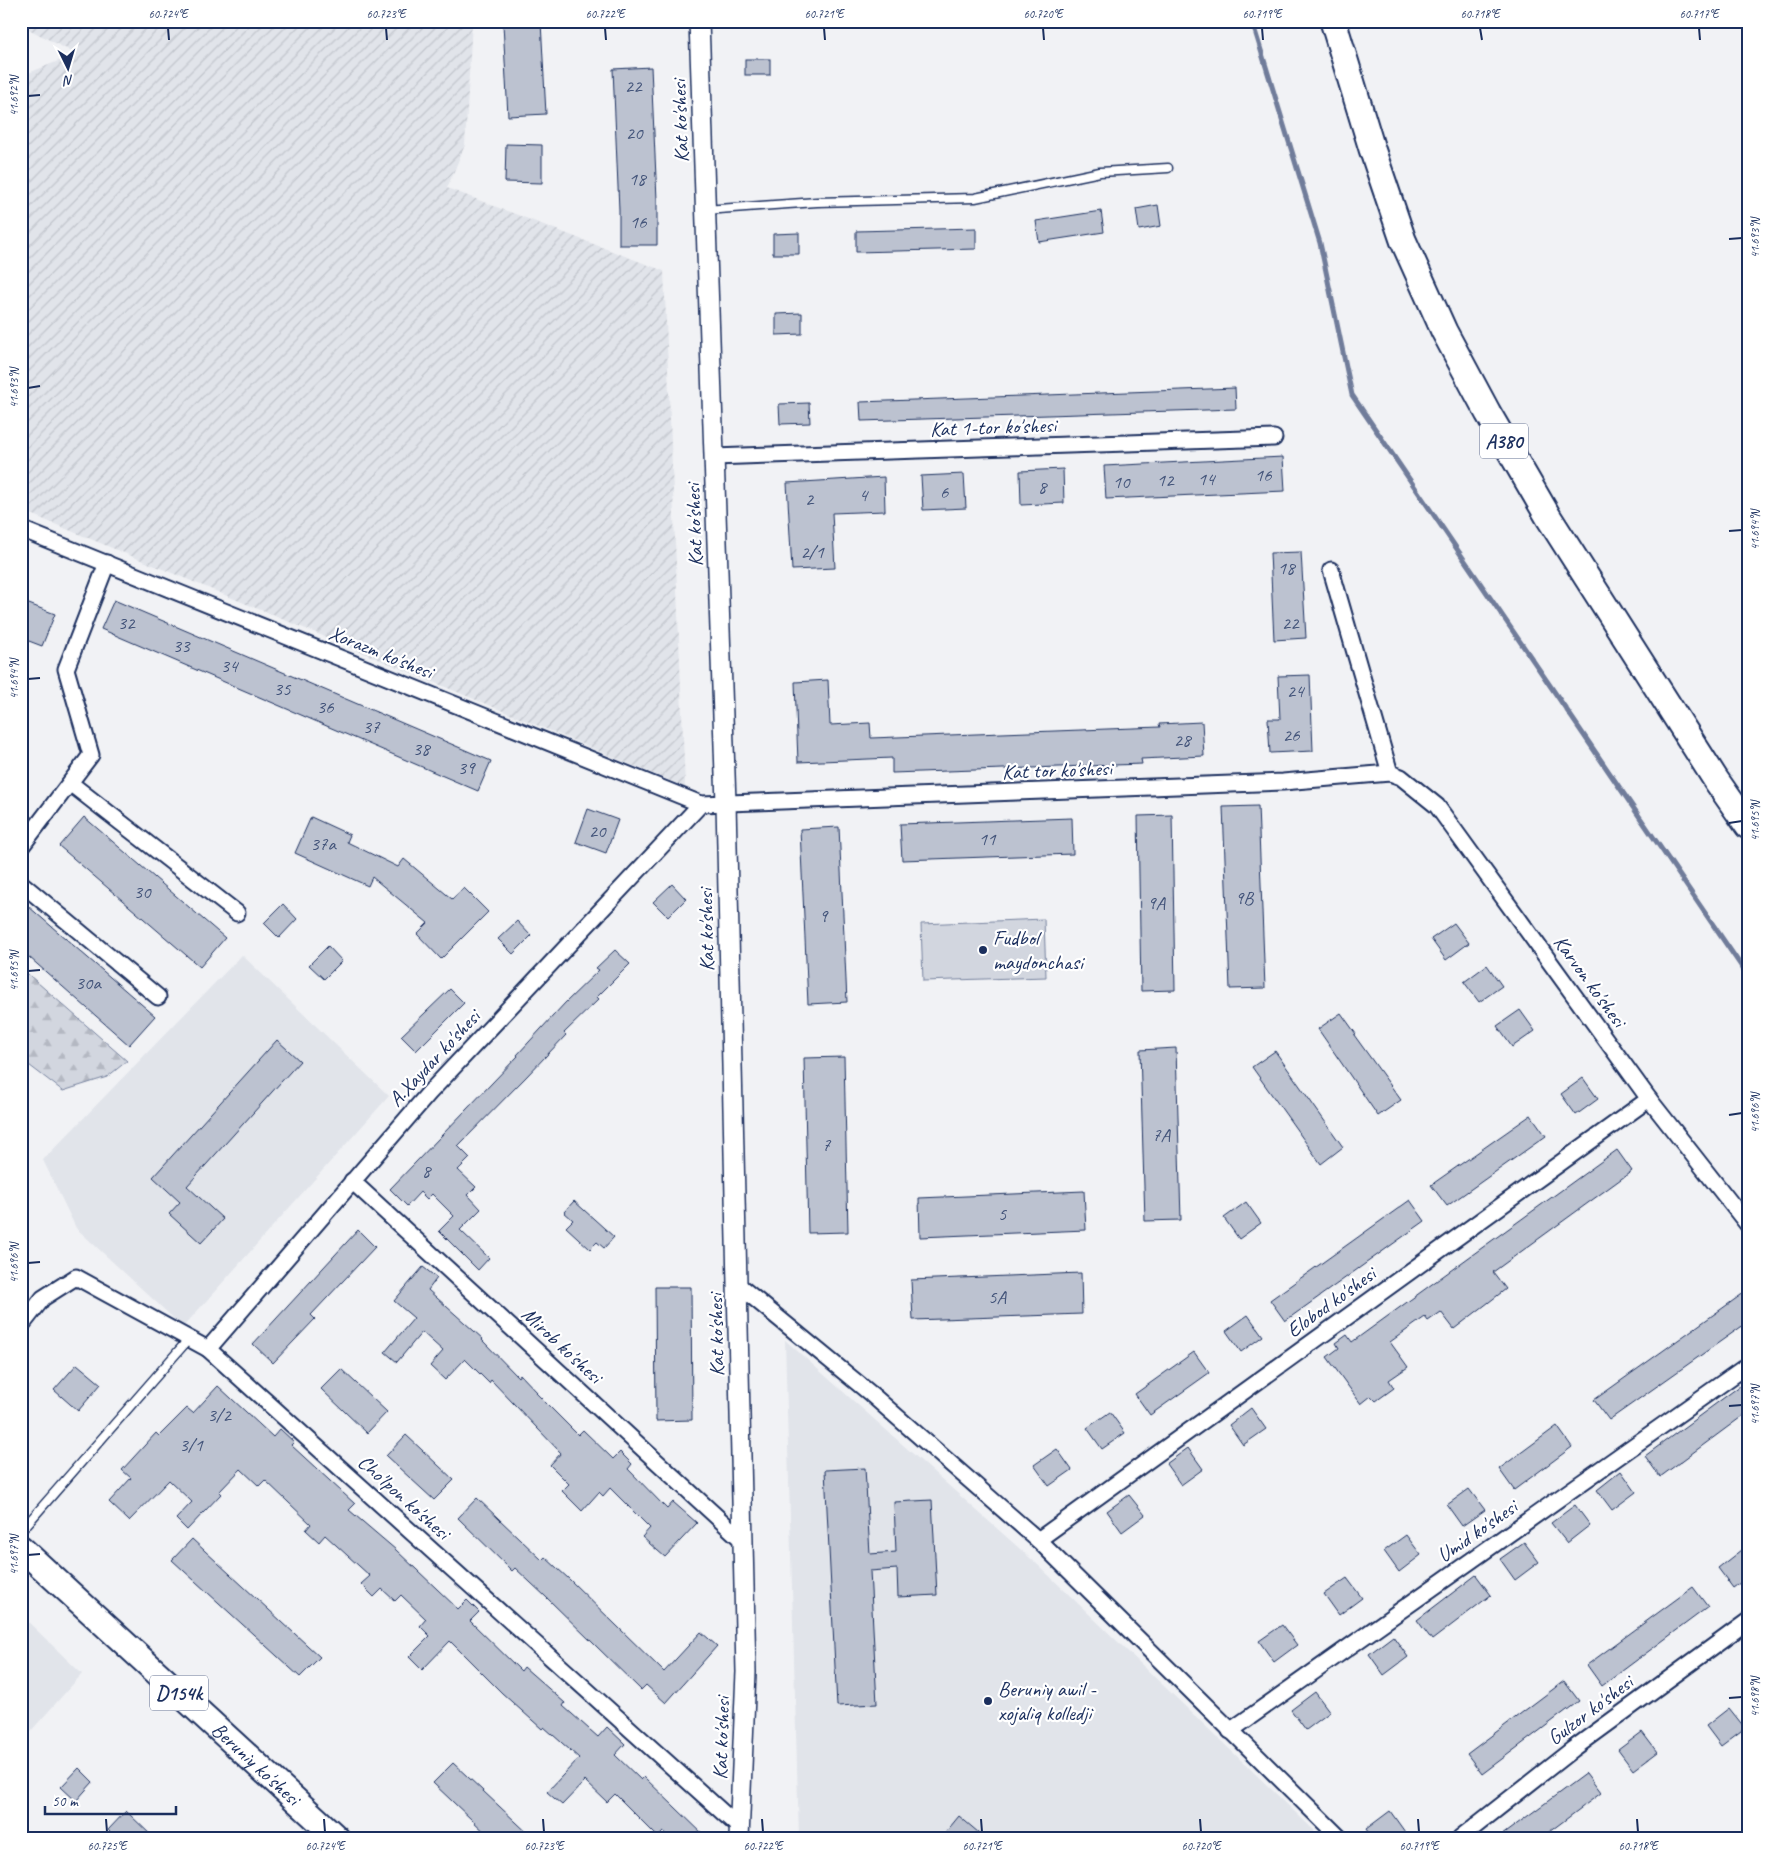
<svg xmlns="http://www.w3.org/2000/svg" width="1769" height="1859" viewBox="0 0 1769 1859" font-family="Caveat,sans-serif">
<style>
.built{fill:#e1e4ea}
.industrial{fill:url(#industrial-furrows)}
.forest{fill:url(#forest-firs);stroke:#76829e}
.pitch{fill:#d2d6df;stroke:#76829e}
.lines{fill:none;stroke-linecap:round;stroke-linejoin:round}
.stream{stroke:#707c9a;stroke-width:5}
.building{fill:#bcc2d0;stroke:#1b2f5e}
.service-casing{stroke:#1b2f5e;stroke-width:11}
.minor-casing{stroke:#1b2f5e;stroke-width:19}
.tertiary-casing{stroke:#1b2f5e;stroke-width:22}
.primary-casing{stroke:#1b2f5e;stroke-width:28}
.trunk-casing{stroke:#1b2f5e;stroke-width:29}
.service{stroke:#fff;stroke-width:8}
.minor{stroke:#fff;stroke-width:15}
.tertiary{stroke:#fff;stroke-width:19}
.primary{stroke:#fff;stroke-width:24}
.trunk{stroke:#fff;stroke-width:25}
.ticks{fill:none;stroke:#1b2f5e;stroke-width:2}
.poi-dot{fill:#1b2f5e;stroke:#fff;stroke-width:2}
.labels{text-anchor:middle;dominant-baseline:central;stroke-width:4.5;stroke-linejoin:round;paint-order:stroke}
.number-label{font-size:19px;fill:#43547a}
.shield{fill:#fff;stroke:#5f6d8e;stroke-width:1}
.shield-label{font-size:20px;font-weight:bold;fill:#1b2f5e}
.street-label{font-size:21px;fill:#1b2f5e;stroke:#fff}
.poi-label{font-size:21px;fill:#1b2f5e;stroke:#fff;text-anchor:start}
.neatline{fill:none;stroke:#1b2f5e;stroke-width:2}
.ticks-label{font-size:12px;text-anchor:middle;fill:#1b2f5e}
</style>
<defs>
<pattern id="industrial-furrows" width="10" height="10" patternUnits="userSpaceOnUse" patternTransform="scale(1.25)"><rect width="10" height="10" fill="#e1e4ea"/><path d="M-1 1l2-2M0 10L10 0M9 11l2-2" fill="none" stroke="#c0c4cb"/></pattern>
<pattern id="forest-firs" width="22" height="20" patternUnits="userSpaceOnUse" patternTransform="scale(1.25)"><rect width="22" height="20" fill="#d2d6df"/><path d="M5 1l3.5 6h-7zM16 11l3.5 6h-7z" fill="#b4b8c2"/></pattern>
</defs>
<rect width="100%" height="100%" fill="#f1f2f5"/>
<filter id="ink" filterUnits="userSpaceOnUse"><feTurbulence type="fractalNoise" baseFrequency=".02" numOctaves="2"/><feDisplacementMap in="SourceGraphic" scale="10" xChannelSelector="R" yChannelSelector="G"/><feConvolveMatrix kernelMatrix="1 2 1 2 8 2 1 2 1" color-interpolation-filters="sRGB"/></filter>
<g filter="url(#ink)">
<g class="built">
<path d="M242,955L389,1096L183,1327L76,1228L43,1160Z"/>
<path d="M785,1340L1038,1565L1322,1838H799Z"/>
<path d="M21,1615L82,1674L21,1742Z"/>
</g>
<path class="industrial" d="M21,21H472L465,145L447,188L664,271L685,787L21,510V76L76,54L21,25Z"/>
<path class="forest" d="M21,968L127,1061L107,1077L63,1091L21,1059Z"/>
<path class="pitch" d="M1044,919L1046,977L923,981L921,924Z"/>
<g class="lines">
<path class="stream" d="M1252,21L1320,243L1352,395L1748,976"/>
</g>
<g class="building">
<path d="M541,22L546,114L508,116L503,24Z"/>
<rect x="745" y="59" width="25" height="16"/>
<path d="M651,67L657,200V245H619V210L613,69Z"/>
<path d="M506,144L542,145V183L505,182Z"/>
<path d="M1158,205L1161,226L1139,230L1136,209Z"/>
<path d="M1101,211L1104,232L1039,242L1036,221Z"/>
<path d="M976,228V249L856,252V231Z"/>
<path d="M799,233V254H773V234Z"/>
<path d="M802,313V334L776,335V314Z"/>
<path d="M1235,388L1236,409L861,421L860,402Z"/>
<path d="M809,403L810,423L780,424L779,404Z"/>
<path d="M1283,457L1285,491L1106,499L1104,466Z"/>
<path d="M1063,469L1064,503L1021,505L1020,471Z"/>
<path d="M964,474L966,508L923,510L921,476Z"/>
<path d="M884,477L885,511L832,513L835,568L792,570L787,483Z"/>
<path d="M1301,552L1306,638L1274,640L1270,553Z"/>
<path d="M114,600L491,761L478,791L101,629Z"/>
<path d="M21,601L55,614L42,646L21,638Z"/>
<path d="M1310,675L1313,751L1270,753L1268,719H1280L1278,676Z"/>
<path d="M828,680L830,725L870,723L871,738L1160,727L1159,724L1202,722L1204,756L1141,759L1142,764L892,773V758L798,762L795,682Z"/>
<path d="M1258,806L1265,988L1230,989L1223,807Z"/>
<path d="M588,809L618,820L606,853L576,842Z"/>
<path d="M1172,815L1175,990L1141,991L1138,816Z"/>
<path d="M84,817L225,938L200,967L59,846Z"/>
<path d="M311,817L350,835L347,842L398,867L404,859L452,899L464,888L488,912L441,959L417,934L428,923L372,877L368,886L295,853Z"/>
<path d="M1072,818L1073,854L902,860L900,824Z"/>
<path d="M839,827L847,1002L808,1004L800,829Z"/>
<path d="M672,884L686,899L668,917L653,902Z"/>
<path d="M21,900L155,1016L129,1045L21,950Z"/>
<path d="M283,904L297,919L279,938L264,923Z"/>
<path d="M517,921L531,936L513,954L498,939Z"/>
<path d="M1454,923L1469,943L1446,960L1431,939Z"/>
<path d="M328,946L342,961L324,979L309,965Z"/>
<path d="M615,950L630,964L597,997L599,999L564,1033L566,1035L526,1077L458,1146L470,1158L458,1170L476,1187L468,1195L481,1209L460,1230L489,1258L478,1270L439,1231L454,1216L432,1194L427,1199L420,1192L407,1206L390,1189L518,1056L517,1055L565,1003L599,970L596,968Z"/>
<path d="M1487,965L1502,986L1479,1002L1464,982Z"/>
<path d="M450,989L464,1003L416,1051L401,1036Z"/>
<path d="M1520,1010L1535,1031L1512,1047L1497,1026Z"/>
<path d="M1341,1013L1356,1034L1354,1035L1401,1100L1378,1116L1318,1029Z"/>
<path d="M277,1040L300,1061L187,1186L223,1219L201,1243L169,1214L180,1202L153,1177Z"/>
<path d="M1176,1048L1181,1220L1145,1221L1140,1050Z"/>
<path d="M1275,1051L1343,1147L1321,1164L1252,1067Z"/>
<path d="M844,1057L848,1232L808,1233L804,1058Z"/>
<path d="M1583,1078L1598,1099L1576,1115L1561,1094Z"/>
<path d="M1531,1115L1546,1136L1447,1206L1431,1185Z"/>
<path d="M1617,1150L1632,1171L1493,1272L1506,1289L1454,1329L1441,1312L1428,1321L1425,1317L1390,1342L1408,1367L1389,1380L1394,1388L1376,1401L1371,1396L1361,1404L1327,1357L1339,1348L1336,1343L1347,1335L1352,1342Z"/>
<path d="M1084,1191L1086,1230L920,1237L919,1198Z"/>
<path d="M1410,1200L1425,1221L1285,1321L1270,1300Z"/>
<path d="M574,1201L614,1237L604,1248L597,1242L590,1249L566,1227L573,1220L564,1212Z"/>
<path d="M1246,1202L1261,1223L1239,1239L1224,1218Z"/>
<path d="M358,1230L375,1247L311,1315L315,1319L273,1363L253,1344Z"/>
<path d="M423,1267L437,1278L428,1290L483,1339L482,1340L518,1377L520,1374L537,1392L536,1393L578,1435L583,1430L613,1459L620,1452L632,1464L628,1469L667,1509L673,1502L697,1523L665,1557L642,1537L650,1528L610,1488L603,1496L599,1492L582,1511L562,1491L569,1484L550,1465L561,1453L491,1380L489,1383L465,1359L445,1380L430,1366L443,1351L422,1332L397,1362L385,1352L414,1318L394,1301Z"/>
<path d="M1081,1273L1082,1314L913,1320L911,1280Z"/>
<path d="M655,1287H691L692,1420L656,1421Z"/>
<path d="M1748,1290V1322L1609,1420L1594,1400Z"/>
<path d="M1248,1315L1263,1336L1241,1352L1226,1331Z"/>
<path d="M1194,1352L1209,1373L1150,1415L1135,1394Z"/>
<path d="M77,1364L101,1384L78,1411L54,1390Z"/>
<path d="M341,1369L387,1412L367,1433L321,1389Z"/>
<path d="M1748,1380V1412L1660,1477L1645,1456Z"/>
<path d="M218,1386L273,1437L280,1429L294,1442L291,1445L355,1504L349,1510L396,1550L458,1609L467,1600L479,1612L470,1621L521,1671L524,1667L565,1703L563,1706L598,1737L607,1727L625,1744L615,1755L641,1780L644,1777L707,1838H670L663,1832L658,1837L615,1794L607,1802L585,1781L562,1805L547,1792L579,1758L544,1727L542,1729L502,1693L450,1641L422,1670L409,1657L430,1636L420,1626L426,1619L401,1595L395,1601L382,1589L374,1597L361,1584L370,1576L325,1535L319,1542L306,1530L311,1524L265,1480L259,1486L241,1469L219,1492L221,1494L187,1530L176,1519L192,1502L169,1480L129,1521L109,1502L131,1478L122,1470L156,1433L159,1436L187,1408L193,1413Z"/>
<path d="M1251,1408L1266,1429L1243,1445L1229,1425Z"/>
<path d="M1110,1412L1125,1433L1102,1449L1087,1428Z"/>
<path d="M1557,1426L1572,1447L1514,1490L1499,1469Z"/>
<path d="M406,1435L454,1480L434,1500L386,1456Z"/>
<path d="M1188,1448L1203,1469L1181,1485L1166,1464Z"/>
<path d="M1057,1449L1072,1470L1049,1486L1034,1465Z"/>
<path d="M865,1468L870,1554L896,1552L894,1502L932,1500L937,1595L898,1597L897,1569L870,1571L877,1704L837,1706L825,1470Z"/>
<path d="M1621,1471L1636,1492L1612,1510L1597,1490Z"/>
<path d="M1469,1489L1485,1510L1462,1526L1447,1505Z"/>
<path d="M1129,1495L1145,1515L1122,1532L1107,1511Z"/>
<path d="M477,1498L542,1560L545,1557L569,1579L664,1672L701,1632L717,1646L666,1703L646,1685L641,1690L546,1597L515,1568L512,1571L458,1518Z"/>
<path d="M1575,1505L1590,1525L1567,1543L1551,1523Z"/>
<path d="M1406,1535L1421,1555L1399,1572L1384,1551Z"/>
<path d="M192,1539L320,1657L300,1677L172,1560Z"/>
<path d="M1524,1542L1539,1562L1515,1580L1500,1559Z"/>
<path d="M1741,1550L1748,1558V1577L1733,1588L1718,1568Z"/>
<path d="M1476,1575L1491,1595L1432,1640L1417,1620Z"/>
<path d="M1347,1578L1362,1598L1339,1615L1324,1594Z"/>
<path d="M1693,1587L1708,1607L1602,1686L1587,1665Z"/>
<path d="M1282,1625L1297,1645L1274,1662L1259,1641Z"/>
<path d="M1393,1636L1408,1657L1384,1675L1369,1654Z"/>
<path d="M1564,1681L1579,1701L1482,1774L1467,1754Z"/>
<path d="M1315,1692L1330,1712L1306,1730L1291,1710Z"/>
<path d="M1729,1708L1745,1728L1721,1746L1706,1726Z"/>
<path d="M1642,1732L1657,1752L1633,1770L1618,1750Z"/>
<path d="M453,1763L483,1791L533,1838H491L433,1783Z"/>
<path d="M79,1768L93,1782L76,1801L61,1787Z"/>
<path d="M1586,1773L1601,1793L1541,1838H1498Z"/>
<path d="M126,1811L154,1838H116L108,1830Z"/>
<path d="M1390,1811L1405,1832L1397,1838H1372L1366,1829Z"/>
<path d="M959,1816L985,1838H941Z"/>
</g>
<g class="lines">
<g class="service-casing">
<g id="service">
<path d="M705,210L817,202L975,198L1100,172L1168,168"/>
<path d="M21,1531L188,1340"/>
</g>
</g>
<g class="minor-casing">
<g id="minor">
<path d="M714,457L1274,438"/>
<path d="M21,529L701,804L1283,782L1390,773L1401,777L1437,806L1649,1099L1748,1225"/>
<path d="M1331,570L1390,773"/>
<path d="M70,783L237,913"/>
<path d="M21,847L91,755L66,669L107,563"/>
<path d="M21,883L158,997"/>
<path d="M352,1181L742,1540"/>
<path d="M737,1284L871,1394L1038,1540L1340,1838"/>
<path d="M21,1326L43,1298L76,1277L208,1349L740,1828"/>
<path d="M208,1349L429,1093L701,804"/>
<path d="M1038,1540L1649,1099"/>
<path d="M1230,1731L1748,1365"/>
<path d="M1460,1838L1573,1749L1748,1621"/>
</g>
</g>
<g class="tertiary-casing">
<path id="tertiary" d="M699,21L726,803L737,1284L746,1672L739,1838"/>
</g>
<g class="primary-casing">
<g id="primary">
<path id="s1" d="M21,1548L337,1838"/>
</g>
</g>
<g class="trunk-casing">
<path id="trunk" d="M1333,21L1372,149L1403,240L1444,331L1488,413L1549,518L1716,780L1748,826"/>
</g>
<use href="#service" class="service"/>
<use href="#minor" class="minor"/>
<use href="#tertiary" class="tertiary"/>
<use href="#primary" class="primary"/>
<use href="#trunk" class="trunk"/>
</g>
</g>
<path class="ticks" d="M168,28L169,40M386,28L387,40M605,28L606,40M824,28L825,40M1043,28L1044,40M1262,28L1263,40M1480,28L1482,40M1699,28L1700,40M28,96L40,95M1729,239L1742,238M28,388L40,386M1729,531L1742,530M28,679L40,678M1729,823L1742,821M28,971L40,970M1729,1115L1742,1113M28,1263L40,1262M1729,1406L1742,1405M28,1555L40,1554M1729,1698L1742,1697M106,1819L107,1832M324,1819L325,1832M543,1819L544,1832M762,1819L763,1832M981,1819L982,1832M1200,1819L1201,1832M1418,1819L1419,1832M1637,1819L1638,1832"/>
<g class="poi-dot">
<circle cx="983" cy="950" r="5"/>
<circle cx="988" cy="1701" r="5"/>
</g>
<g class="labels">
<g class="number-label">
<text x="633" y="86">22</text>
<text x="634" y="133">20</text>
<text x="637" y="179">18</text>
<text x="638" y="222">16</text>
<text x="1263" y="475">16</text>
<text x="1206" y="479">14</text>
<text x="1165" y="480">12</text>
<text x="1121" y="482">10</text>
<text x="1042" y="487">8</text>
<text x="944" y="492">6</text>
<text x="863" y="495">4</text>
<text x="809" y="499">2</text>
<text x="812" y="552">2/1</text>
<text x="1286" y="568">18</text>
<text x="126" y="623">32</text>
<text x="1290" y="623">22</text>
<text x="181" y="646">33</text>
<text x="229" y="666">34</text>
<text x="282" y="689">35</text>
<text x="1295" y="691">24</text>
<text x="325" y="707">36</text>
<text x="371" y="727">37</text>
<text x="1291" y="735">26</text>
<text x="1182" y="740">28</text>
<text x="421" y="749">38</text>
<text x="466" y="768">39</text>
<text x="597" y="831">20</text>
<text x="987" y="839">11</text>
<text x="323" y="844">37a</text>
<text x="142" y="892">30</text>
<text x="1244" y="898">9B</text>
<text x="1156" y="903">9A</text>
<text x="823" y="916">9</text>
<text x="88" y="983">30a</text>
<text x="1161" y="1135">7A</text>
<text x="826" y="1145">7</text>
<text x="426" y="1171">8</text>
<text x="1002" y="1214">5</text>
<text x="997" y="1297">5A</text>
<text x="219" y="1415">3/2</text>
<text x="191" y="1445">3/1</text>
</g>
<g class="shield">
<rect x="1480" y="423.5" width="48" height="35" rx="4"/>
<rect x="150" y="1675.5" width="58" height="35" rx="4"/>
</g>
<g class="shield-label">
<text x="1504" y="441">A380</text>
<text x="179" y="1693">D154k</text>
</g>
<g class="street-label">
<text transform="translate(680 121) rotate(-92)">Kat ko'shesi</text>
<text transform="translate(993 427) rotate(-2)">Kat 1-tor ko'shesi</text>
<text transform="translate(694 525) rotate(-92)">Kat ko'shesi</text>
<text transform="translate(381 652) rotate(22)">Xorazm ko'shesi</text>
<text transform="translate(1057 770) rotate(-2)">Kat tor ko'shesi</text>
<text transform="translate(706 930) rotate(-91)">Kat ko'shesi</text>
<text transform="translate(1590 981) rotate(54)">Karvon ko'shesi</text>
<text transform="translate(434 1058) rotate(-47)">A.Xaydar ko'shesi</text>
<text transform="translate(1331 1302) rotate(-36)">Elobod ko'shesi</text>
<text transform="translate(716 1335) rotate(-91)">Kat ko'shesi</text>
<text transform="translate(562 1345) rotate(43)">Mirob ko'shesi</text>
<text transform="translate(404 1497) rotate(42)">Cho'lpon ko'shesi</text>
<text transform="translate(1477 1531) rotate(-35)">Umid ko'shesi</text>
<text transform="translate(1590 1710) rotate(-37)">Gulzor ko'shesi</text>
<text transform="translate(721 1738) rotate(-88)">Kat ko'shesi</text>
<text stroke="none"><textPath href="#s1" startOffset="319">Beruniy ko'shesi</textPath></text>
</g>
<g class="poi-label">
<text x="993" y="938">Fudbol<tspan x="993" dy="24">maydonchasi</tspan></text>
<text x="998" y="1689">Beruniy awil -<tspan x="998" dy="24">xojaliq kolledji</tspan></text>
</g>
</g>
<rect width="1769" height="1859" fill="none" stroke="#fff" stroke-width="55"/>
<g transform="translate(68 68) rotate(175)" stroke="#ffffff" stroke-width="4" paint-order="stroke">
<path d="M0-4L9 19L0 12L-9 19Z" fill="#1b2f5e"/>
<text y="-8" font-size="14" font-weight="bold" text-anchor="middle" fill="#1b2f5e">N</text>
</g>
<path d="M45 1806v8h131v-8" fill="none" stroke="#1b2f5e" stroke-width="2.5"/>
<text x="52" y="1806" font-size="15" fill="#1b2f5e" stroke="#ffffff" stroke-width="4" paint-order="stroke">50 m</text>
<rect x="28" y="28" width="1714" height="1804" class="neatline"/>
<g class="ticks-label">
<text x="168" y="18">60.724°E</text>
<text x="386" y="18">60.723°E</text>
<text x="605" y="18">60.722°E</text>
<text x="824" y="18">60.721°E</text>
<text x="1043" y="18">60.720°E</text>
<text x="1262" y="18">60.719°E</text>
<text x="1480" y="18">60.718°E</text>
<text x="1699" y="18">60.717°E</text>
<text transform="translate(14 96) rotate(-90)" y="4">41.692°N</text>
<text transform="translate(1755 238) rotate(-90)" y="4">41.693°N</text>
<text transform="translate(14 388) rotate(-90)" y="4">41.693°N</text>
<text transform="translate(1755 530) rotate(-90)" y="4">41.694°N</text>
<text transform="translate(14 679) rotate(-90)" y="4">41.694°N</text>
<text transform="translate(1755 821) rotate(-90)" y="4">41.695°N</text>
<text transform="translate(14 971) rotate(-90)" y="4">41.695°N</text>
<text transform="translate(1755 1113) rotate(-90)" y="4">41.696°N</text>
<text transform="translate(14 1263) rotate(-90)" y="4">41.696°N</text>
<text transform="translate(1755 1405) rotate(-90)" y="4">41.697°N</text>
<text transform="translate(14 1555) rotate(-90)" y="4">41.697°N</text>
<text transform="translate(1755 1697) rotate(-90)" y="4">41.698°N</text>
<text x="107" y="1850">60.725°E</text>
<text x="325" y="1850">60.724°E</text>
<text x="544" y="1850">60.723°E</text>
<text x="763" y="1850">60.722°E</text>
<text x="982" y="1850">60.721°E</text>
<text x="1201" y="1850">60.720°E</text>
<text x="1419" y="1850">60.719°E</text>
<text x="1638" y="1850">60.718°E</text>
</g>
</svg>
